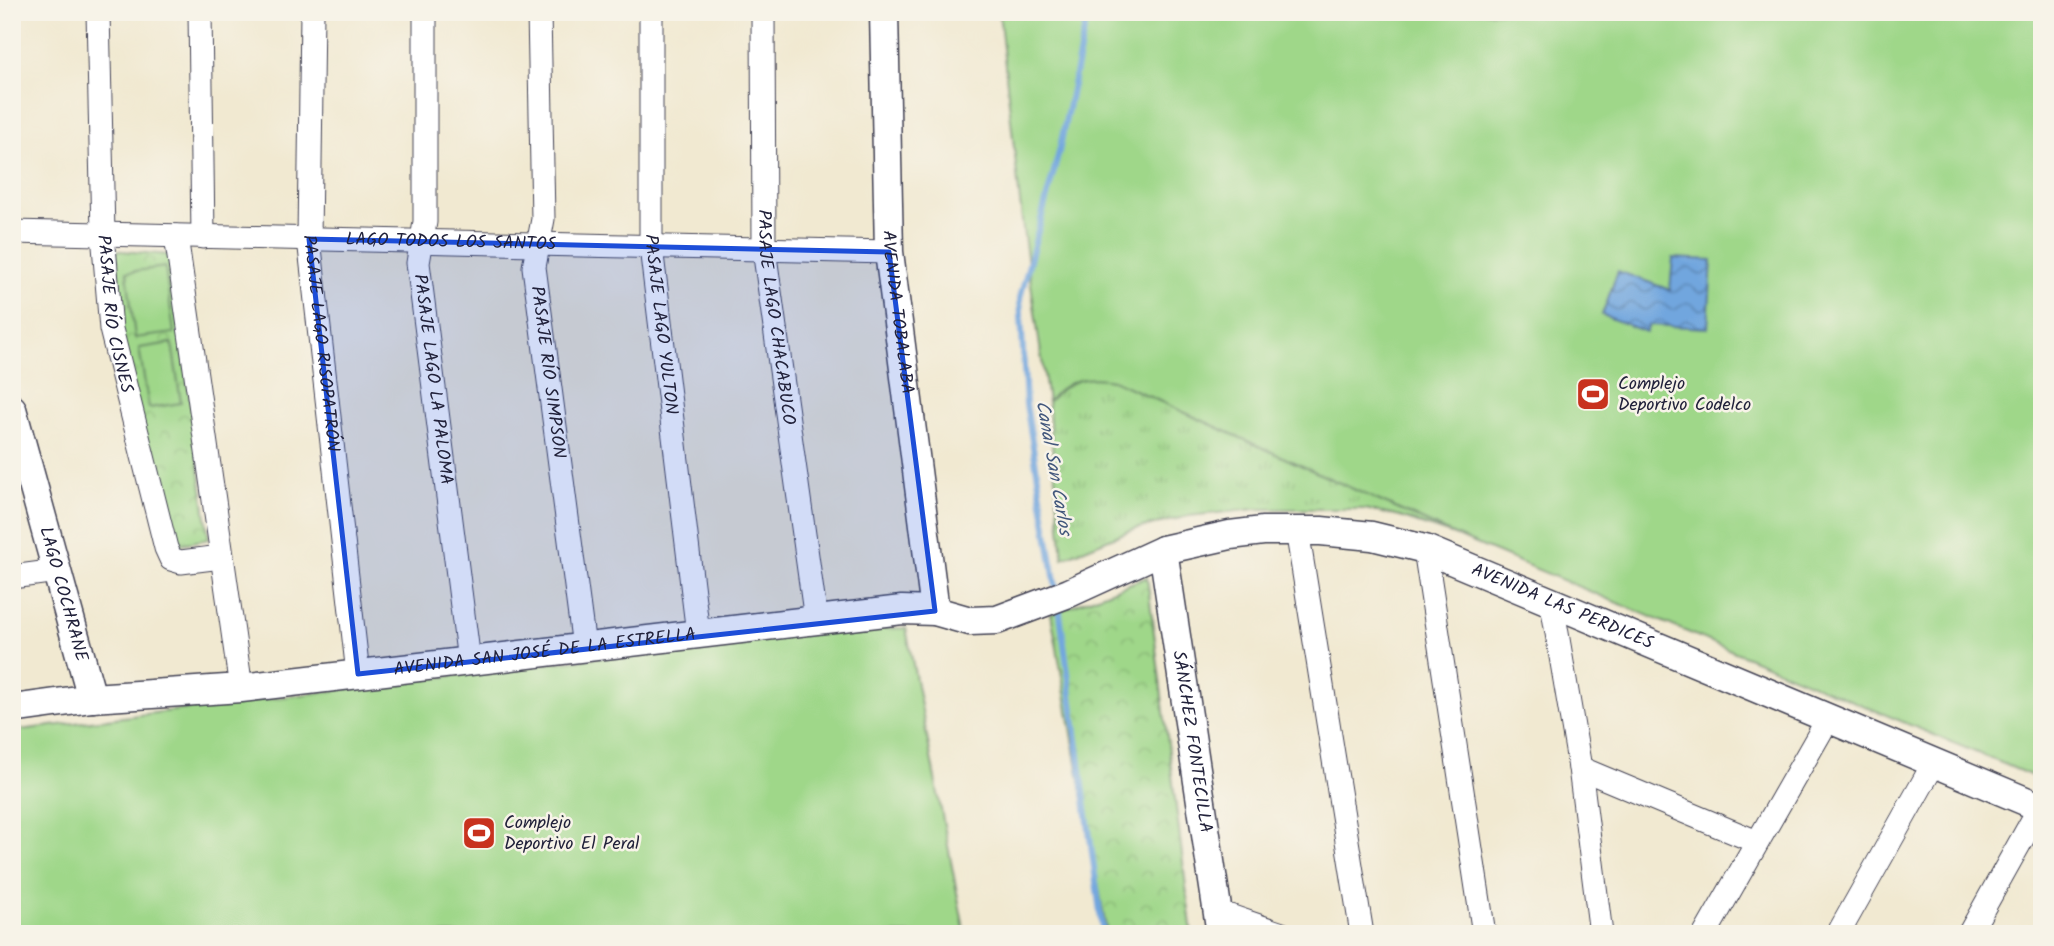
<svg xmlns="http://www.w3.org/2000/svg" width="2054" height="946" viewBox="0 0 2054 946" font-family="Kalam,sans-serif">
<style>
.grass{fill:url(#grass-tufts);stroke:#607c62;stroke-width:2}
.park{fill:url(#park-crowns);stroke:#607c62;stroke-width:2}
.pitch{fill:#9fd789;stroke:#607c62;stroke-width:2}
.water{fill:url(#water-waves);stroke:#4a648c;stroke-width:2}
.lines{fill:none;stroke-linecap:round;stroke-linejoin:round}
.stream{stroke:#71a6de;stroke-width:6}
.minor-casing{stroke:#414052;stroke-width:25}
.tertiary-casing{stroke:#414052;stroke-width:31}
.minor{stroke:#fff;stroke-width:23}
.tertiary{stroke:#fff;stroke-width:28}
.marked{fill:#1d4ed8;fill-opacity:0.2;stroke:#1d4ed8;stroke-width:5;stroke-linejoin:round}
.labels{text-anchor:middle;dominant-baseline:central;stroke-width:5;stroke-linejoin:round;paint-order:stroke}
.street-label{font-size:18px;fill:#22223b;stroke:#f7f3e8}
.poi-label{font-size:18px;fill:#22223b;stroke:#f7f3e8;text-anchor:start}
.water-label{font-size:19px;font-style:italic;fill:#42577c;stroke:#f7f3e8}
</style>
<defs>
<pattern id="grass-tufts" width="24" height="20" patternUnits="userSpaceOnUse" patternTransform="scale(1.75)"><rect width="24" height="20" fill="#9fd789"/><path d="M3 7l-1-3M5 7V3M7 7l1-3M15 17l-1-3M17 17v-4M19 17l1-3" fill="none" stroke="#89b877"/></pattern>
<pattern id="park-crowns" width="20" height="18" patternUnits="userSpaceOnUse" patternTransform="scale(1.75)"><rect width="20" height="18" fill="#9fd789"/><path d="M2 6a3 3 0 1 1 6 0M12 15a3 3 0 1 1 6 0" fill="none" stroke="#89b877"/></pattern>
<pattern id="water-waves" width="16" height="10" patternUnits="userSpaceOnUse" patternTransform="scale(1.75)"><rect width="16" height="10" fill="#71a6de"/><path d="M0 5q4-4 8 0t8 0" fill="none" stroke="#5c87b5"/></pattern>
</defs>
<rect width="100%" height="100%" fill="#f7f3e8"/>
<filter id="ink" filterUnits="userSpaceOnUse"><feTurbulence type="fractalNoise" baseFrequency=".0143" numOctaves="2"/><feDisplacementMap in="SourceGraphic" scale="14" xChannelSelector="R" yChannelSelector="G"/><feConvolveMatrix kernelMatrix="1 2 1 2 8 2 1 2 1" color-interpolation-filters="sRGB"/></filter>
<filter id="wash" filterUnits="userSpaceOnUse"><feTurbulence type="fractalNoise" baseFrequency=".00686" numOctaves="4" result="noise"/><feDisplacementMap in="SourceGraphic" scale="28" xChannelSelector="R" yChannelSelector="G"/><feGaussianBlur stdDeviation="1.57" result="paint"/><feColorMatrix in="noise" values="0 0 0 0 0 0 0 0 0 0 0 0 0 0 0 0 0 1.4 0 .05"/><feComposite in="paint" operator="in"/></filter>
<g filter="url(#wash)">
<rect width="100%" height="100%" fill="#f1e9d1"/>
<path class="grass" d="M1092,376L1113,380L1457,536L1400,517L1365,509H1256L1189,516L1131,530L1063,558L1048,402C1060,387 1074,381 1092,376Z"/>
<g class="park">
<path d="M110,250L170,255L209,539L171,546L115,321Z"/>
<path d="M1147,577L1192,934H1107L1051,614Z"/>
</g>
<g class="pitch">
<path d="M999,12H2042V780L1457,536L1113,380C1086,375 1066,379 1048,402L1023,229Z"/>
<path d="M165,267L174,333L135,338L127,272Z"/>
<path d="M172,343L181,403L149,408L139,348Z"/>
<path d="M906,628L965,934H12V731L806,631Z"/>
</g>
<path class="water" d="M1673,258L1712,260L1708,328L1649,325L1646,332L1602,315L1618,271L1670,290Z"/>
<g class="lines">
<g class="stream">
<path d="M1056,588L1026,404L1020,298L1059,152L1088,12"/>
<path d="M1059,606L1103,934"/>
</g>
</g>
</g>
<g filter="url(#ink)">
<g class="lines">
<g class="minor-casing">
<g id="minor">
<path id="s1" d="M98,12L103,234L111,329L166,548L171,559L181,562L221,557"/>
<path d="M200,12L203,237"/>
<path id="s2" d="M312,12L309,239L358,674"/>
<path id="s3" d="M425,12V222L418,263L469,661"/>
<path id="s4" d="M539,12L543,219L534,267L584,647"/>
<path id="s5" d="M651,12V247L698,634"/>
<path id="s6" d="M763,12L764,249L816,620"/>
<path id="s7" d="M12,232L889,252"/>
<path d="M176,236L241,688"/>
<path d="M1297,530L1362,934"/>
<path d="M1425,549L1484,934"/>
<path d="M12,577L57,571"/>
<path d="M1552,604L1580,768L1601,934"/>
<path d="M1580,768L1757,842"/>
<path d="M1218,912L1282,934"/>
<path d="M1705,934L1828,719"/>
<path d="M1838,934L1934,763"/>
<path d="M1969,934L2040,807"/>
</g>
</g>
<g class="tertiary-casing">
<g id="tertiary">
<path id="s8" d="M884,12L889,252L935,611"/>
<path id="s9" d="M12,409L92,698"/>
<path id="s10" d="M1163,550L1221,934"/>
<path id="s11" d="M12,709L92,698L241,688L902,610L935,611L970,621L997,620L1069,593L1163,550L1230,535L1263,531H1321L1372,536L1425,549L2042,808"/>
</g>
</g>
<use href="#minor" class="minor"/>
<use href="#tertiary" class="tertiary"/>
</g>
</g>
<path class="marked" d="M309,239L889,252L935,611L358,674Z"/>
<defs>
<g id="stadium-square" transform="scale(1.75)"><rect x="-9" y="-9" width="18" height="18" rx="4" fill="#c8321e" stroke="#f7f3e8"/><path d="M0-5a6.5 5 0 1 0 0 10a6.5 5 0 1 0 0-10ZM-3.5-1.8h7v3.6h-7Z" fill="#fff"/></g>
</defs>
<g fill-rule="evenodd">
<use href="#stadium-square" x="1593" y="394"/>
<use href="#stadium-square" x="479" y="833"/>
</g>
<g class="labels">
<g class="street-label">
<text stroke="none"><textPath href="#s7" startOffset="439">LAGO TODOS LOS SANTOS</textPath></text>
<text stroke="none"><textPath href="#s8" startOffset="301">AVENIDA TOBALABA</textPath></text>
<text stroke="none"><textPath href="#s1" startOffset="303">PASAJE RÍO CISNES</textPath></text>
<text stroke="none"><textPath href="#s6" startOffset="306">PASAJE LAGO CHACABUCO</textPath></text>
<text stroke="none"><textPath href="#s5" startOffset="313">PASAJE LAGO YULTON</textPath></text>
<text stroke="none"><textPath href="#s2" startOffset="332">PASAJE LAGO RISOPATRÓN</textPath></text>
<text stroke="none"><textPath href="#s4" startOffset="362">PASAJE RÍO SIMPSON</textPath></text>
<text stroke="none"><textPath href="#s3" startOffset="369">PASAJE LAGO LA PALOMA</textPath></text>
<text stroke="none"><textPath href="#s9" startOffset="192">LAGO COCHRANE</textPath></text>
<text stroke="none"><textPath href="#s11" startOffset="1587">AVENIDA LAS PERDICES</textPath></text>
<text stroke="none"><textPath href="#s11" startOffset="536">AVENIDA SAN JOSÉ DE LA ESTRELLA</textPath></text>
<text stroke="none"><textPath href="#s10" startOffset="194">SÁNCHEZ FONTECILLA</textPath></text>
</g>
<g class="poi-label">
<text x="1618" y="384">Complejo<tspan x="1618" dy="21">Deportivo Codelco</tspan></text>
<text x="504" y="823">Complejo<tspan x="504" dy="21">Deportivo El Peral</tspan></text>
</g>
<g class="water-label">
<text transform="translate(1053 468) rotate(80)">Canal San Carlos</text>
</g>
</g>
<rect width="2054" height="946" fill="none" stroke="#f7f3e8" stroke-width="42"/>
</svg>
